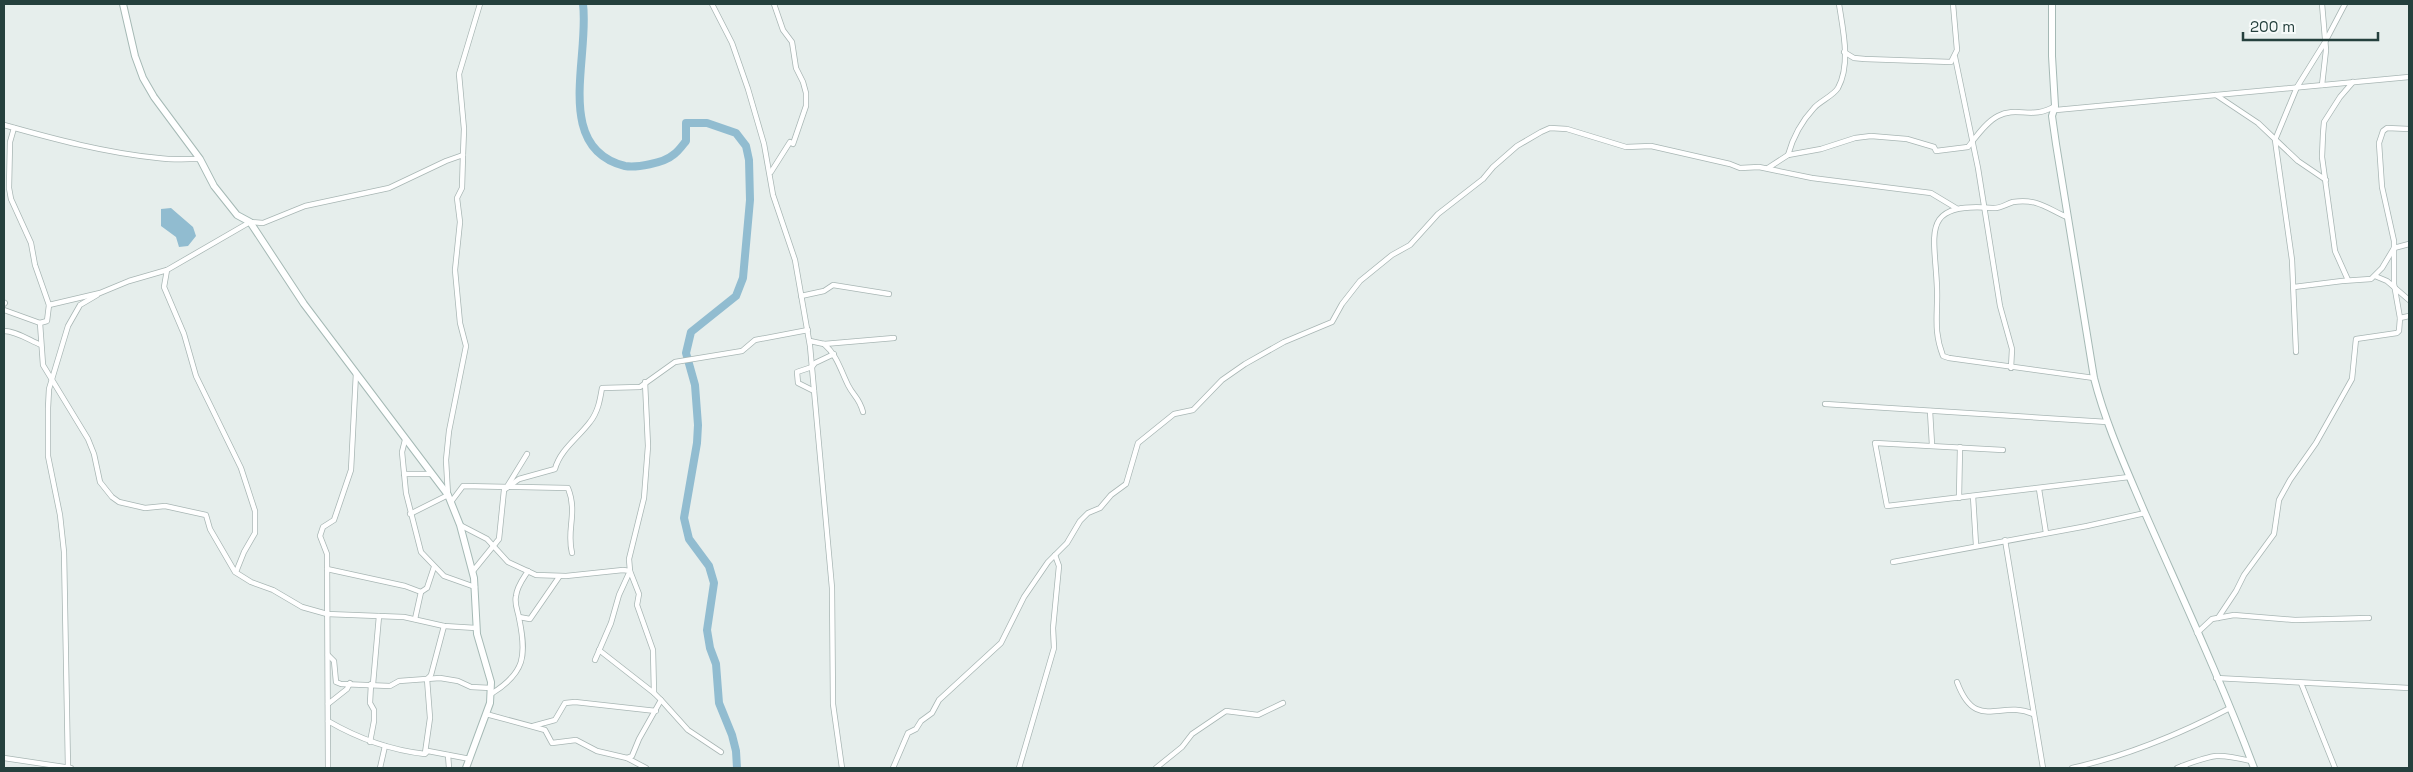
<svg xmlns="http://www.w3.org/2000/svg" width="2413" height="772" viewBox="0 0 2413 772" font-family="'Space Grotesk',sans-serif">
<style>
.water{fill:#91bcd0}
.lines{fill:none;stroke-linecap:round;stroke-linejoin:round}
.river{stroke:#91bcd0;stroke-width:8}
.street-casing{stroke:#a8b6b4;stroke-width:6}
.secondary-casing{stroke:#a5b9b5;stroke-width:8}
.street{stroke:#fff;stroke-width:4.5}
.secondary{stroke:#fff;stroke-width:6}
</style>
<rect width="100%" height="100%" fill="#e6eeec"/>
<path class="water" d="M171,208L193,227L196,236L188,246L179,247L176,237L161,226V209Z"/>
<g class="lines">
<path class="river" d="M583,4C590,57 553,148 625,166C636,168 664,163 673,155C678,152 682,146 686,141V123H707L736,133L746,146L749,160L750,200L743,278L736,296L691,332L686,353L695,385L698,425L697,443L684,518L689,539L709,566L714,583L707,630L710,648L716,664L719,703L732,735L736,751L737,768"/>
<g class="street-casing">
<g id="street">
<path d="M712,4L732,43L748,89L764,144L773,195L795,260L810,346L832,588L833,704L842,768"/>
<path d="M2322,4L2326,50L2322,85"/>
<path d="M1844,52L1854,58L1865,59L1951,62L1957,50L1953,4"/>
<path d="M1955,57L1978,168L2000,306L2012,349L2011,368"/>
<path d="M2216,95L2258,123L2298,161L2326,180"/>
<path d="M4,125C54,139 106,153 158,158C172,160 186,159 200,159"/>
<path d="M14,128L10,142L9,188L11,199L31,243L35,265L49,305L100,293L129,281L167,270L250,222L263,223L305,206L389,188L446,161L463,155"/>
<path d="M1788,155C1793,137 1801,122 1814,108C1820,101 1833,96 1838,88C1851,64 1843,30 1839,4"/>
<path d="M1768,168L1788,155L1821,149L1855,138L1871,136L1907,139L1934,147L1936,151L1968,147C1976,137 1986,122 1998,116C2017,106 2033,120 2055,106L2056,110L2409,77"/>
<path d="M771,172L790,142L793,144L806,106V93L803,82L796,68L792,42L783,30L774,4"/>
<path d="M2067,217C2048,209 2037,198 2013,202C2006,204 2000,209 1992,208C1919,202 1935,234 1937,288C1938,315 1933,330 1943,356L1949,358L2094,378"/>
<path d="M167,270L164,287L184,334L196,376L241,468L255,511V533L244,552L236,572"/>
<path d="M2375,276L2387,281L2409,300"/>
<path d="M2348,280L2335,251L2322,157L2323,134L2324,122L2340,97L2353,82"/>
<path d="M2294,287L2342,281L2371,279L2382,268L2394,248L2409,244"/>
<path d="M801,296L824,291L833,285L889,294"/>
<path d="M4,304L5,303"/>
<path d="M49,305L47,321L40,323L43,365L88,439L94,454L100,482L112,497L119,502L145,508L165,506L206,515L210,529L235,572L251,582L273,590L302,607L327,614L404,617L444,626L476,628"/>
<path d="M4,310L40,323"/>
<path d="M2400,318L2394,284V241L2382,187L2379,143L2383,131L2387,128L2409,129"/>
<path d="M4,331C16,331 29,340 41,345"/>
<path d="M810,341L824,344L894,338"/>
<path d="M824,344C837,355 841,371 848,385C854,397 859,397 863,412"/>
<path d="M2296,352L2292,260L2275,140L2297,87L2325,42L2345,4"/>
<path d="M814,391L798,383L797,372L812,367L815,363L834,354"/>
<path d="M1825,404L2107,422"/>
<path d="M1930,411L1932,445"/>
<path d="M405,440L402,452L406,493L421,552L444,576L475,587"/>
<path d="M2003,450L1875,443L1887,506L2129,477"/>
<path d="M404,474H431"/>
<path d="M508,485L527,454"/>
<path d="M2039,489L2046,533"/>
<path d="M1973,496L1976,545"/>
<path d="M1959,498L1960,447"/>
<path d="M451,502L463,486L568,488C578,513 566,530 572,553"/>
<path d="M410,514L448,495L446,460L449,431L466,346L460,323L455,270L460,222L457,198L462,188L463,155L464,129L459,74L480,4"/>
<path d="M460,525L487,539L508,562L536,575L566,576L623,570L630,571L619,595L611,623L595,660"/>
<path d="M2005,540L2043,768"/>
<path d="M1893,562L2087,526L2145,513"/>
<path d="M327,569L405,586L421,592"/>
<path d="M473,571L499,539L504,490L519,479L555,469C560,450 578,438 590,422C598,412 600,400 602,388L640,387L675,362L742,351L755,340L808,330"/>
<path d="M519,617L530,619L559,577"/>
<path d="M2218,618L2236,591L2244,575L2274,534L2279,500L2290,480L2316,443L2352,379L2356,339L2397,333L2399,331L2400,318L2409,316"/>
<path d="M415,619L421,592L427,588L434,567"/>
<path d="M2197,633L2212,619L2234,615L2295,620L2369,618"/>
<path d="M599,650L654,693"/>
<path d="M328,655L334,661L336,682L341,684L390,686L399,681L440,678L458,681L471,687L491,688"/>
<path d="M2216,678L2409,688"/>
<path d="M1957,682C1976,733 2000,699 2033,714"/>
<path d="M2301,683L2335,768"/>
<path d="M373,684L379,616"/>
<path d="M491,694C525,673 527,656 519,618C518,611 514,604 516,596C517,586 523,579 528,571"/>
<path d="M661,700L688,730L721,752"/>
<path d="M328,704L347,689L350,683"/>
<path d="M486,714L545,730L552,743L576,740L597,751L627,758L632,756L639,739L661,700L654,693L653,650L637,605L639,594L630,571L629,559L644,498L648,446L645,382"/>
<path d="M328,721C359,739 390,750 425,754L428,751L470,759"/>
<path d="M533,726L555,720L565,703L575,702L656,711"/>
<path d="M370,742L374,721V710L370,703L371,684"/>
<path d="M425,753L430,718L427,679L431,675L444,626"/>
<path d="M448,755L449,768"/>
<path d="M4,758L71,768"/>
<path d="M627,758L646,768"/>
<path d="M2182,766C2215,754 2217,753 2251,761"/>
<path d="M68,768L64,552L60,515L48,456V408L49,389L68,326L80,305L97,295"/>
<path d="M328,768L327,554L320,536L323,527L334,520L351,470L356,373"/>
<path d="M380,768L385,746"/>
<path d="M893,768L908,733L916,729L921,721L932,713L939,700L1001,643L1024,597L1048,562L1067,543L1080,521L1088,513L1100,508L1111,495L1126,484L1138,443L1174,414L1193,410L1222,380L1245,364L1284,342L1332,322L1342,304L1360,281L1392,255L1410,245L1438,214L1483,179L1493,167L1517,146L1541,132L1550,128L1567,129L1626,147L1651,146L1730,164L1740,168L1759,167L1812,178L1931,193L1956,208"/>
<path d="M1019,768L1054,648L1053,628L1059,566L1055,555"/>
<path d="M1156,768L1182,747L1192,734L1226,711L1258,715L1283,703"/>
<path d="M2072,768C2127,756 2180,734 2230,708"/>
<path d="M2177,768L2182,766L2186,768"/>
</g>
</g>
<g class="secondary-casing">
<g id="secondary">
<path d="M123,4L135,56L143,78L154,97L200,159L214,186L237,215L250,222L304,304L448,495L460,525L474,578L477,634L491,682L490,703L466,768"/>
<path d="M2052,4V56L2055,106L2052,116L2056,144L2094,378C2106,425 2126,468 2145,513C2182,597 2222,683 2254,768"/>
</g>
</g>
<use href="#street" class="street"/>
<use href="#secondary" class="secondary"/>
</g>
<rect width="2413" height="772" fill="none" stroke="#25403d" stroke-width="10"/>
<path d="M2243 32v8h135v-8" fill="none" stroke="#25403d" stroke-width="2.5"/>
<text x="2250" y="32" font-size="15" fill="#25403d" stroke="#f6faf9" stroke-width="4" paint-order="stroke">200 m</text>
</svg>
